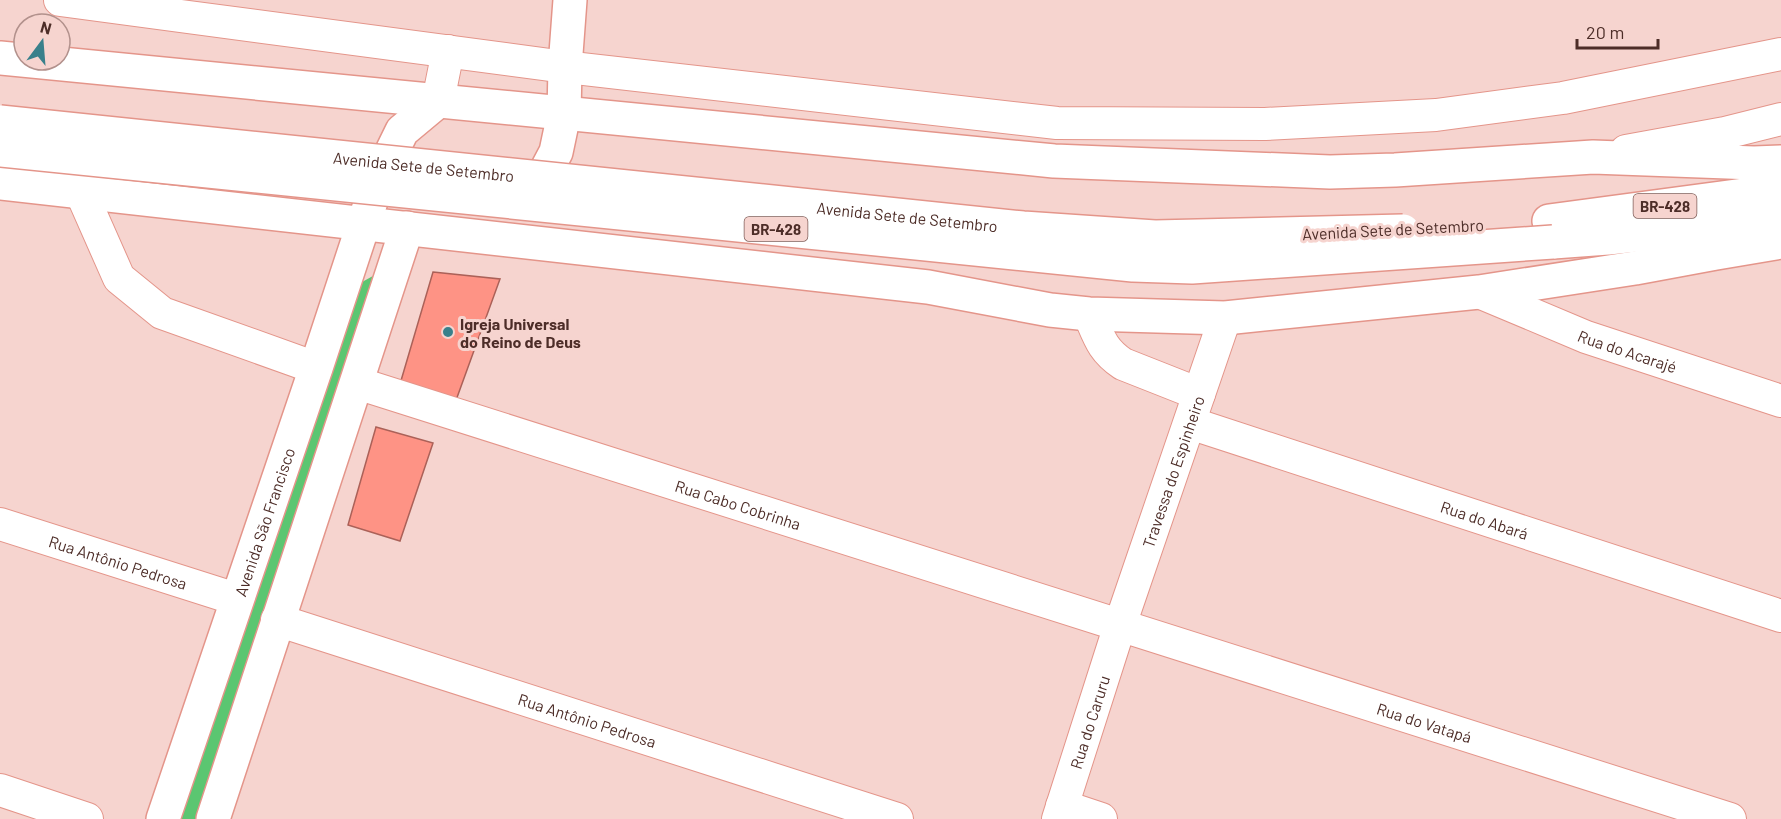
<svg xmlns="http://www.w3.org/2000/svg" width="1781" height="819" viewBox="0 0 1781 819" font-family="Barlow,sans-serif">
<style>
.grass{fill:#5bc671}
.building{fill:#fe9385;stroke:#ab6158;stroke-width:1.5}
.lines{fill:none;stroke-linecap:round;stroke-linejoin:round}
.minor-casing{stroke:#e4958a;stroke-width:34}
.tertiary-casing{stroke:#e4958a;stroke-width:36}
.secondary-casing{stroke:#e4958a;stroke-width:36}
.trunk-casing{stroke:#e4958a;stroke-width:36}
.minor{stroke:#fff;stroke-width:32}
.tertiary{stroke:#fff;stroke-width:33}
.secondary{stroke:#fff;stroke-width:33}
.trunk{stroke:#fff;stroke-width:33}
.trunk-bridge-casing{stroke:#e4958a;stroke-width:36;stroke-linecap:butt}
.trunk-bridge{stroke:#fff;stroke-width:33}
.poi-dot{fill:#39808b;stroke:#f6d4cf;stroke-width:2}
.labels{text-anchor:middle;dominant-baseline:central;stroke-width:6;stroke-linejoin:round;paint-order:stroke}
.shield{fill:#f6d4cf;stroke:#805f5a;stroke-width:1.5}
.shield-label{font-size:15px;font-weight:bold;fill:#4d2d28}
.street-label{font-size:16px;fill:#4d2d28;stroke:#f6d4cf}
.poi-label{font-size:16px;font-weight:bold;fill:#4d2d28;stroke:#f6d4cf;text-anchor:start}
</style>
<rect width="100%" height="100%" fill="#f6d4cf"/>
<path class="grass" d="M380,272L198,819H172L355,286Z"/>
<g class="building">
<path d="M433,272L500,279L455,403L400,384Z"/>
<path d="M376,427L433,443L400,541L348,525Z"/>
</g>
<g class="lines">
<g class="minor-casing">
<g id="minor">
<path d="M60,0L565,67L1057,123L1265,124L1436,115L1563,98L1781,54"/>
<path d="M438,101L448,51"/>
<path d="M1626,151L1725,133L1781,119"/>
<path d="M81,192L119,278L162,313L316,368"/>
<path id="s1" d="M1479,292L1586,337L1781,401"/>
<path d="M1089,314C1099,337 1102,350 1123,364L1199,394"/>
<path id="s2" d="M357,383L1730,819"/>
<path id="s3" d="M1190,423L1781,616"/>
<path id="s4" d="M0,524L236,599"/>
<path id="s5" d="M277,620L897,819"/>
<path d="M0,790L87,819"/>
<path d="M1062,806L1101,819"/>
<path id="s6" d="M1058,819L1120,625L1225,318"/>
</g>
</g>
<g class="tertiary-casing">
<path id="tertiary" d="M564,114L565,67L570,0"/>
</g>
<g class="secondary-casing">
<g id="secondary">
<path d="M0,58L1054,161L1330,172L1395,170L1593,157L1754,163L1781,162"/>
<path d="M0,183L928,287L1050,310L1089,314L1225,318L1479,292L1635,268L1716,253L1781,242"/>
<path d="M529,203L556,152L564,114"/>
<path id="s7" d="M163,819L316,368L378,180L402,131L438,101"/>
<path d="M213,819L407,228"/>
</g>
</g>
<g class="trunk-casing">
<g id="trunk">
<path d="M1549,221L1781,190"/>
<path d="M1553,242L1608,238L1781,219"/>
</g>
</g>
<use href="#minor" class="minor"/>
<use href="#tertiary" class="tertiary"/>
<use href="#secondary" class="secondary"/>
<use href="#trunk" class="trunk"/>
<g class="trunk-bridge-casing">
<g id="trunk-bridge">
<path id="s8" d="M0,122L1023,228L1155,237L1403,231"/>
<path d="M0,150L1133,265L1192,267L1553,242"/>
</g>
</g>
<use href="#trunk-bridge" class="trunk-bridge"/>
</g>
<circle class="poi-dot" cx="448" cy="332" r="6"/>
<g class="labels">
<g class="shield">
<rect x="1633.5" y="194" width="63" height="24" rx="4.5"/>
<rect x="744.5" y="217" width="63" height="24" rx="4.5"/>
</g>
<g class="shield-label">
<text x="1665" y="206">BR-428</text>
<text x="776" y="229">BR-428</text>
</g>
<g class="street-label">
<text stroke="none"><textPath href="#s8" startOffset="426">Avenida Sete de Setembro</textPath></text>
<text stroke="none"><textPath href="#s8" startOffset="912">Avenida Sete de Setembro</textPath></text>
<text transform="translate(1393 229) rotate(-3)">Avenida Sete de Setembro</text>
<text stroke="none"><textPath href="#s1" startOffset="160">Rua do Acarajé</textPath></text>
<text stroke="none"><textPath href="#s6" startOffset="366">Travessa do Espinheiro</textPath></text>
<text stroke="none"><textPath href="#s2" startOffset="400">Rua Cabo Cobrinha</textPath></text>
<text stroke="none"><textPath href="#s3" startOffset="310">Rua do Abará</textPath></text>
<text stroke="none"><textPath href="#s7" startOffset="314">Avenida São Francisco</textPath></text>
<text stroke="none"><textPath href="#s4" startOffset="124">Rua Antônio Pedrosa</textPath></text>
<text stroke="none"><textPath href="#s5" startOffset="326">Rua Antônio Pedrosa</textPath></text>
<text stroke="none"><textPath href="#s6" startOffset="102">Rua do Caruru</textPath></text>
<text stroke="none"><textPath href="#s2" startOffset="1120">Rua do Vatapá</textPath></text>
</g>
<g class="poi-label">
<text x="460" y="323">Igreja Universal<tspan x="460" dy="18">do Reino de Deus</tspan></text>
</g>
</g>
<g transform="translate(42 42) rotate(16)"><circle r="28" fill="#f6d4cf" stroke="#b2918c" stroke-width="1.5"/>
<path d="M0-4.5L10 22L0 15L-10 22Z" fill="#39808b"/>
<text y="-9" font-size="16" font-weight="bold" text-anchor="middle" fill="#4d2d28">N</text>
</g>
<path d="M1577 39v9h81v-9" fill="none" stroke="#4d2d28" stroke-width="3"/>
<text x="1586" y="39" font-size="18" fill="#4d2d28" stroke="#f6d4cf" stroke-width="4.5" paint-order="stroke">20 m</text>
</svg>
